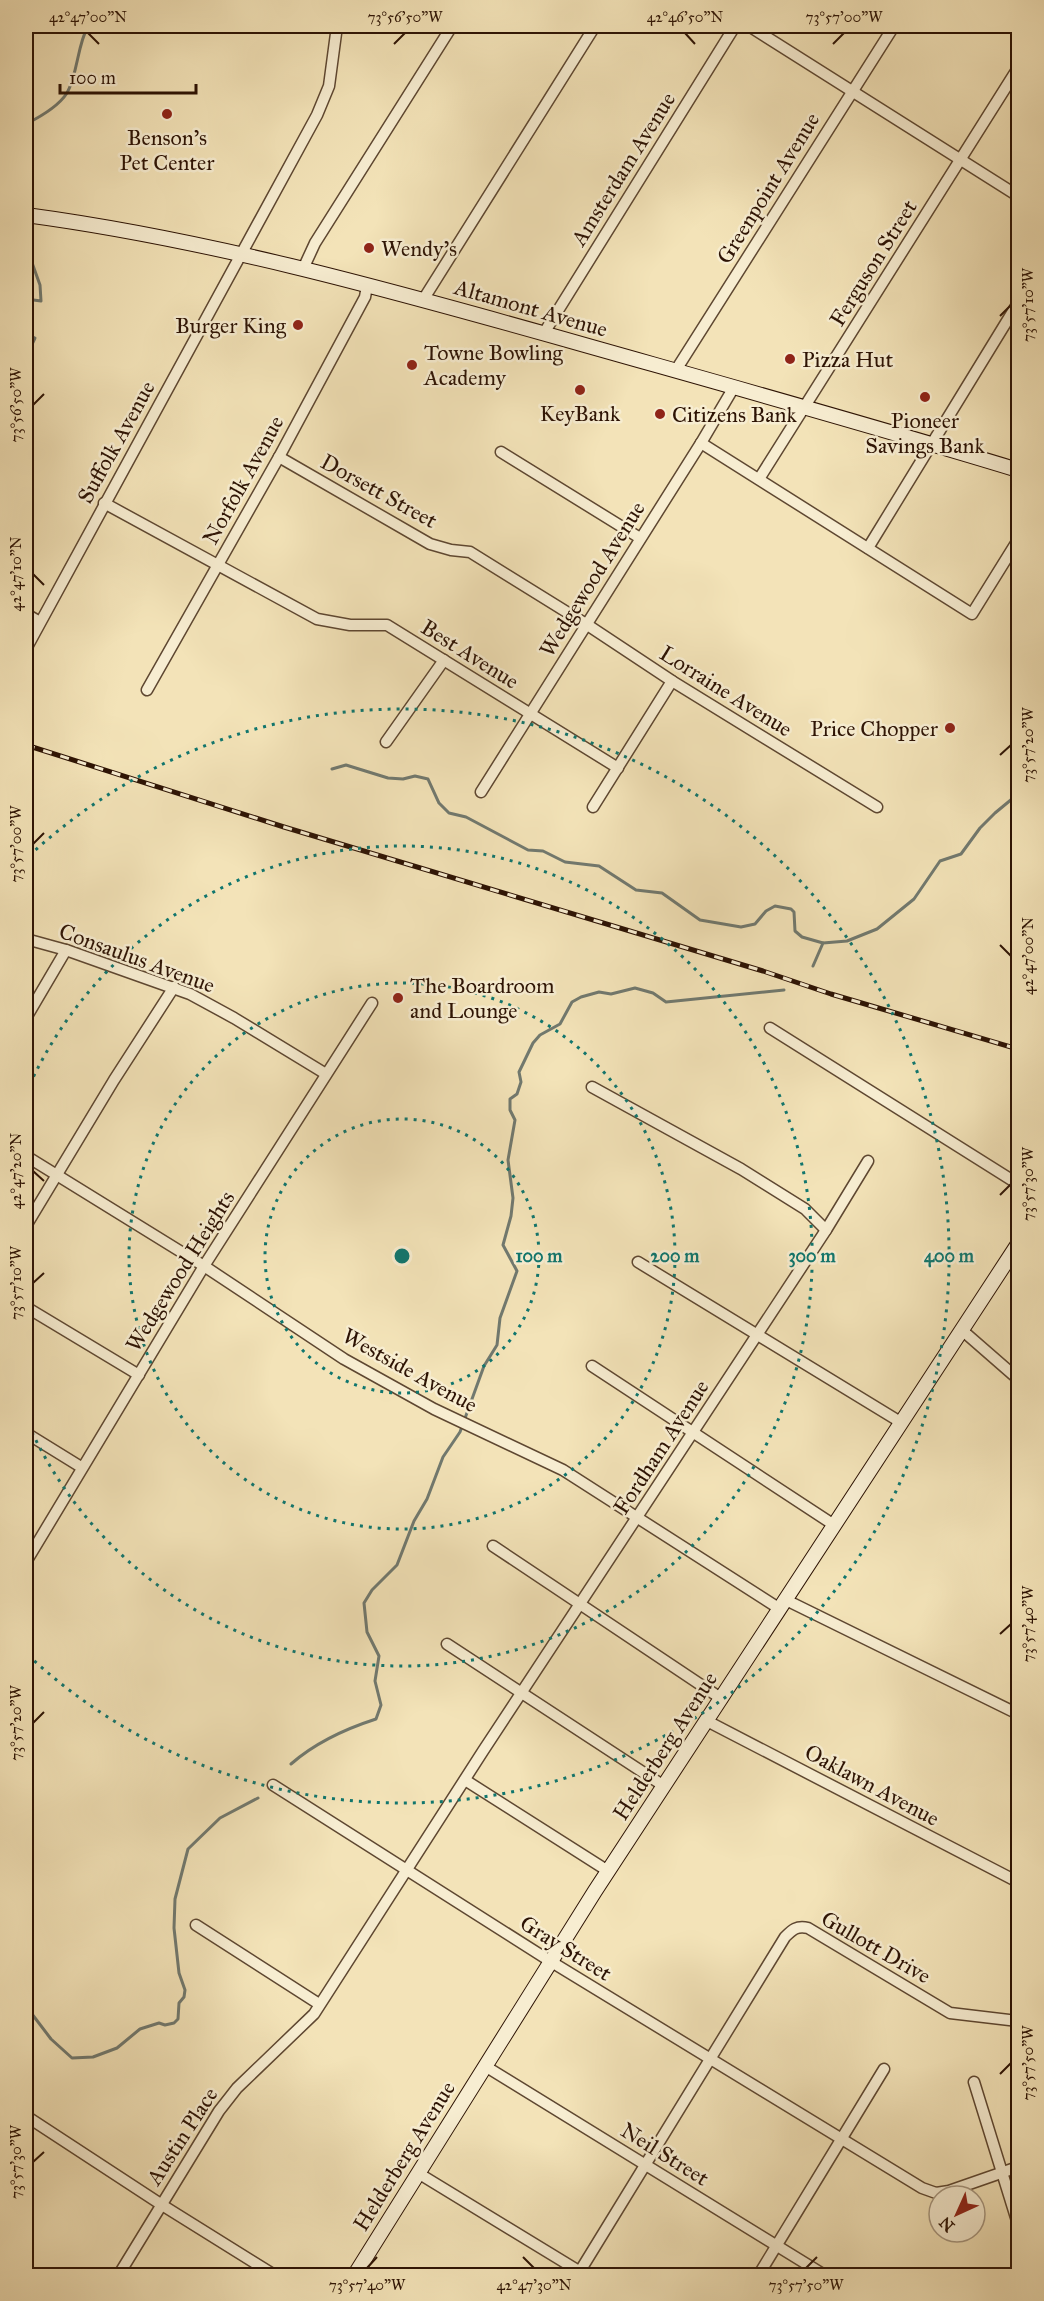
<svg xmlns="http://www.w3.org/2000/svg" width="1044" height="2301" viewBox="0 0 1044 2301" font-family="'IM FELL Great Primer',serif">
<style>
.lines{fill:none;stroke-linecap:round;stroke-linejoin:round}
.stream{stroke:#71796f;stroke-width:3}
.street-casing{stroke:#5e4731;stroke-width:13}
.secondary-casing{stroke:#2d1304;stroke-width:16}
.street{stroke:#f7edd1;stroke-width:10}
.secondary{stroke:#f7edd1;stroke-width:14}
.rail-casing{stroke:#2d1304;stroke-width:5}
.rail{stroke:#f7edd1;stroke-width:3;stroke-dasharray:9;stroke-linecap:butt}
.ticks{fill:none;stroke:#2d1304;stroke-width:2}
.ring{fill:none;stroke:#0f766e;stroke-width:3;stroke-dasharray:3 6}
.poi-dot{fill:#8f2418;stroke:#f7edd1;stroke-width:2}
.labels{text-anchor:middle;dominant-baseline:central;stroke-width:5;stroke-linejoin:round;paint-order:stroke}
.poi-label{font-size:22px;fill:#2d1304;stroke:#f7edd1;text-anchor:start}
.street-label{font-size:22px;fill:#2d1304;stroke:#f7edd1}
.centre{fill:#0f766e;stroke:#f7edd1;stroke-width:3}
.ring-label{font-size:18px;text-anchor:middle;font-weight:bold;fill:#0f766e;stroke:#f7edd1;stroke-width:5;stroke-linejoin:round;paint-order:stroke}
.neatline{fill:none;stroke:#2d1304;stroke-width:2}
.ticks-label{font-size:15px;text-anchor:middle;fill:#2d1304}
</style>
<rect width="100%" height="100%" fill="#f3e3b8"/>
<filter id="stains"><feTurbulence type="fractalNoise" baseFrequency=".00333" numOctaves="4"/><feColorMatrix values="0 0 0 0 .2 0 0 0 0 .09 0 0 0 0 .02 0 0 0 .5 -.17"/></filter>
<radialGradient id="worn" r=".72"><stop offset=".6" stop-color="#630" stop-opacity="0"/><stop offset="1" stop-color="#630" stop-opacity=".3"/></radialGradient>
<g class="lines">
<g class="stream">
<path d="M26,124C40,117 58,107 67,93C78,73 77,46 88,26"/>
<path d="M26,299L41,301L40,285L26,246"/>
<path d="M26,334L35,338L26,357"/>
<path d="M332,769L346,765L388,778L403,779L415,776L428,779L439,803L449,813L466,817L528,850L543,851L565,862L599,866L636,890L662,893L700,920L741,927L755,924L766,911L775,906L791,909L794,912L795,931L802,937L823,943"/>
<path d="M813,966L823,943L847,941L877,929L914,899L940,861L961,854L980,828L995,813L1018,794"/>
<path d="M291,1764C316,1742 345,1729 376,1719L381,1705L375,1681L379,1656L367,1632L364,1603L372,1590L397,1565L414,1521L427,1499L443,1457L460,1432L484,1366L497,1345L500,1318L517,1271L503,1245L511,1216L513,1198L508,1160L515,1120L510,1110V1099L517,1094L521,1082L519,1072L533,1043L540,1035L560,1024L572,1002L581,997L599,992L611,994L635,988L653,993L666,1002L784,990"/>
<path d="M26,2014H32L51,2039L72,2058L93,2057L117,2048L140,2029L159,2023L165,2025L174,2023L178,2019L179,2003L184,1997L185,1990L179,1973L174,1928L175,1899L188,1849L220,1818L258,1798"/>
</g>
<g class="street-casing">
<g id="street">
<path d="M749,26L1018,196"/>
<path d="M303,269L315,243L452,26"/>
<path d="M423,300L595,26"/>
<path d="M544,333L735,26"/>
<path d="M676,370L894,26"/>
<path d="M701,443L972,614L1018,540"/>
<path d="M501,452L640,538"/>
<path d="M279,457L430,544L451,550L470,552L586,624L672,681L877,807"/>
<path d="M759,479L1018,68"/>
<path d="M104,503L317,619L350,625H387L618,768"/>
<path d="M868,548L1018,303"/>
<path d="M26,614L40,622"/>
<path d="M26,649L317,115L329,86L337,26"/>
<path d="M147,690L279,457L365,297L367,286"/>
<path d="M386,742L444,660"/>
<path d="M481,792L701,443L734,387"/>
<path d="M593,807L672,681"/>
<path d="M26,939L66,950L190,994L234,1018L326,1074"/>
<path d="M26,1018L66,950"/>
<path d="M770,1028L1018,1184"/>
<path d="M592,1087L741,1169L805,1209L826,1230"/>
<path d="M26,1156L204,1266L344,1359L434,1409L563,1470L780,1609"/>
<path d="M26,1226L114,1080L174,987"/>
<path d="M638,1262L902,1423"/>
<path d="M26,1307L139,1375"/>
<path d="M963,1331L1018,1379"/>
<path d="M592,1366L834,1525"/>
<path d="M26,1433L81,1467"/>
<path d="M493,1546L722,1699"/>
<path d="M26,1562L204,1266L372,1003"/>
<path d="M786,1600L1018,1714"/>
<path d="M447,1644L664,1786"/>
<path d="M707,1721L1018,1882"/>
<path d="M465,1780L608,1871"/>
<path d="M273,1785L550,1961L922,2188L936,2193L949,2191L1018,2167"/>
<path d="M196,1925L319,2004"/>
<path d="M485,2066L826,2276"/>
<path d="M974,2082L1018,2224"/>
<path d="M26,2116L162,2205L276,2276"/>
<path d="M418,2173L587,2276"/>
<path d="M118,2276L219,2111L237,2088L314,2014L483,1751L826,1230L868,1161"/>
<path d="M577,2276L785,1937C792,1930 797,1925 808,1928L950,2013L1018,2021"/>
<path d="M758,2276L884,2069"/>
</g>
</g>
<g class="secondary-casing">
<g id="secondary">
<path d="M26,215C205,239 379,287 553,336C708,380 864,423 1018,470"/>
<path d="M354,2276L595,1891L1018,1244"/>
</g>
</g>
<use href="#street" class="street"/>
<use href="#secondary" class="secondary"/>
<g class="rail-casing">
<path id="rail" d="M26,745L284,827L763,971L831,994L1018,1049"/>
</g>
<use href="#rail" class="rail"/>
</g>
<path class="ticks" d="M88,33L99,44M685,33L695,44M394,44L405,33M833,44L844,33M1000,316L1011,305M33,405L44,394M33,574L44,585M1000,755L1011,745M33,844L44,833M1000,945L1011,956M33,1171L44,1181M1000,1195L1011,1184M33,1283L44,1273M1000,1634L1011,1624M33,1723L44,1712M1000,2074L1011,2063M33,2162L44,2152M523,2257L534,2268M367,2268L377,2257M806,2268L817,2257"/>
<g class="ring">
<circle cx="402" cy="1256" r="137"/>
<circle cx="402" cy="1256" r="273"/>
<path d="M26 1093A410 410 0 1 1 26 1419"/>
<path d="M29 856A547 547 0 1 1 29 1656"/>
</g>
<g class="poi-dot">
<circle cx="167" cy="114" r="6"/>
<circle cx="369" cy="248" r="6"/>
<circle cx="298" cy="325" r="6"/>
<circle cx="790" cy="359" r="6"/>
<circle cx="412" cy="365" r="6"/>
<circle cx="580" cy="390" r="6"/>
<circle cx="925" cy="397" r="6"/>
<circle cx="660" cy="414" r="6"/>
<circle cx="950" cy="728" r="6"/>
<circle cx="398" cy="998" r="6"/>
</g>
<g class="labels">
<g class="poi-label">
<text x="167" y="137" text-anchor="middle">Benson's<tspan x="167" dy="25">Pet Center</tspan></text>
<text x="381" y="248">Wendy's</text>
<text x="286" y="325" text-anchor="end">Burger King</text>
<text x="424" y="352">Towne Bowling<tspan x="424" dy="25">Academy</tspan></text>
<text x="802" y="359">Pizza Hut</text>
<text x="580" y="413" text-anchor="middle">KeyBank</text>
<text x="672" y="414">Citizens Bank</text>
<text x="925" y="420" text-anchor="middle">Pioneer<tspan x="925" dy="25">Savings Bank</tspan></text>
<text x="938" y="728" text-anchor="end">Price Chopper</text>
<text x="410" y="985">The Boardroom<tspan x="410" dy="25">and Lounge</tspan></text>
</g>
<g class="street-label">
<text transform="translate(623 169) rotate(-58)">Amsterdam Avenue</text>
<text transform="translate(768 188) rotate(-58)">Greenpoint Avenue</text>
<text transform="translate(873 263) rotate(-58)">Ferguson Street</text>
<text transform="translate(531 308) rotate(16)">Altamont Avenue</text>
<text transform="translate(116 442) rotate(-61)">Suffolk Avenue</text>
<text transform="translate(243 480) rotate(-61)">Norfolk Avenue</text>
<text transform="translate(379 491) rotate(29)">Dorsett Street</text>
<text transform="translate(592 579) rotate(-58)">Wedgewood Avenue</text>
<text transform="translate(470 654) rotate(32)">Best Avenue</text>
<text transform="translate(726 691) rotate(32)">Lorraine Avenue</text>
<text transform="translate(137 958) rotate(20)">Consaulus Avenue</text>
<text transform="translate(180 1271) rotate(-58)">Wedgewood Heights</text>
<text transform="translate(410 1370) rotate(29)">Westside Avenue</text>
<text transform="translate(661 1447) rotate(-57)">Fordham Avenue</text>
<text transform="translate(665 1746) rotate(-57)">Helderberg Avenue</text>
<text transform="translate(872 1785) rotate(28)">Oaklawn Avenue</text>
<text transform="translate(876 1947) rotate(30)">Gullott Drive</text>
<text transform="translate(566 1948) rotate(32)">Gray Street</text>
<text transform="translate(182 2136) rotate(-57)">Austin Place</text>
<text transform="translate(665 2154) rotate(32)">Neil Street</text>
<text transform="translate(404 2156) rotate(-58)">Helderberg Avenue</text>
</g>
</g>
<circle cx="402" cy="1256" r="9" class="centre"/>
<g class="ring-label">
<text x="539" y="1262">100 m</text>
<text x="675" y="1262">200 m</text>
<text x="812" y="1262">300 m</text>
<text x="949" y="1262">400 m</text>
</g>
<rect width="1044" height="2301" fill="none" stroke="#f3e3b8" stroke-width="66"/>
<g transform="translate(957 2214) rotate(225)"><circle r="28" fill="#f7edd1" stroke="#a6967f" stroke-width="1.5"/>
<path d="M0-4.5L10 22L0 15L-10 22Z" fill="#8f2418"/>
<text y="-9" font-size="16" font-weight="bold" text-anchor="middle" fill="#2d1304">N</text>
</g>
<path d="M60 84v9h136v-9" fill="none" stroke="#2d1304" stroke-width="3"/>
<text x="69" y="84" font-size="18" fill="#2d1304" stroke="#f7edd1" stroke-width="4.5" paint-order="stroke">100 m</text>
<rect x="33" y="33" width="978" height="2235" class="neatline"/>
<g class="ticks-label">
<text x="88" y="22">42°47'00"N</text>
<text x="405" y="22">73°56'50"W</text>
<text x="685" y="22">42°46'50"N</text>
<text x="844" y="22">73°57'00"W</text>
<text transform="translate(1028 305) rotate(-90)" y="5">73°57'10"W</text>
<text transform="translate(16 405) rotate(-90)" y="5">73°56'50"W</text>
<text transform="translate(16 574) rotate(-90)" y="5">42°47'10"N</text>
<text transform="translate(1028 745) rotate(-90)" y="5">73°57'20"W</text>
<text transform="translate(16 844) rotate(-90)" y="5">73°57'00"W</text>
<text transform="translate(1028 956) rotate(-90)" y="5">42°47'00"N</text>
<text transform="translate(16 1171) rotate(-90)" y="5">42°47'20"N</text>
<text transform="translate(1028 1184) rotate(-90)" y="5">73°57'30"W</text>
<text transform="translate(16 1283) rotate(-90)" y="5">73°57'10"W</text>
<text transform="translate(1028 1624) rotate(-90)" y="5">73°57'40"W</text>
<text transform="translate(16 1723) rotate(-90)" y="5">73°57'20"W</text>
<text transform="translate(1028 2063) rotate(-90)" y="5">73°57'50"W</text>
<text transform="translate(16 2162) rotate(-90)" y="5">73°57'30"W</text>
<text x="367" y="2290">73°57'40"W</text>
<text x="534" y="2290">42°47'30"N</text>
<text x="806" y="2290">73°57'50"W</text>
</g>
<rect width="100%" height="100%" filter="url(#stains)"/>
<rect width="100%" height="100%" fill="url(#worn)"/>
</svg>
